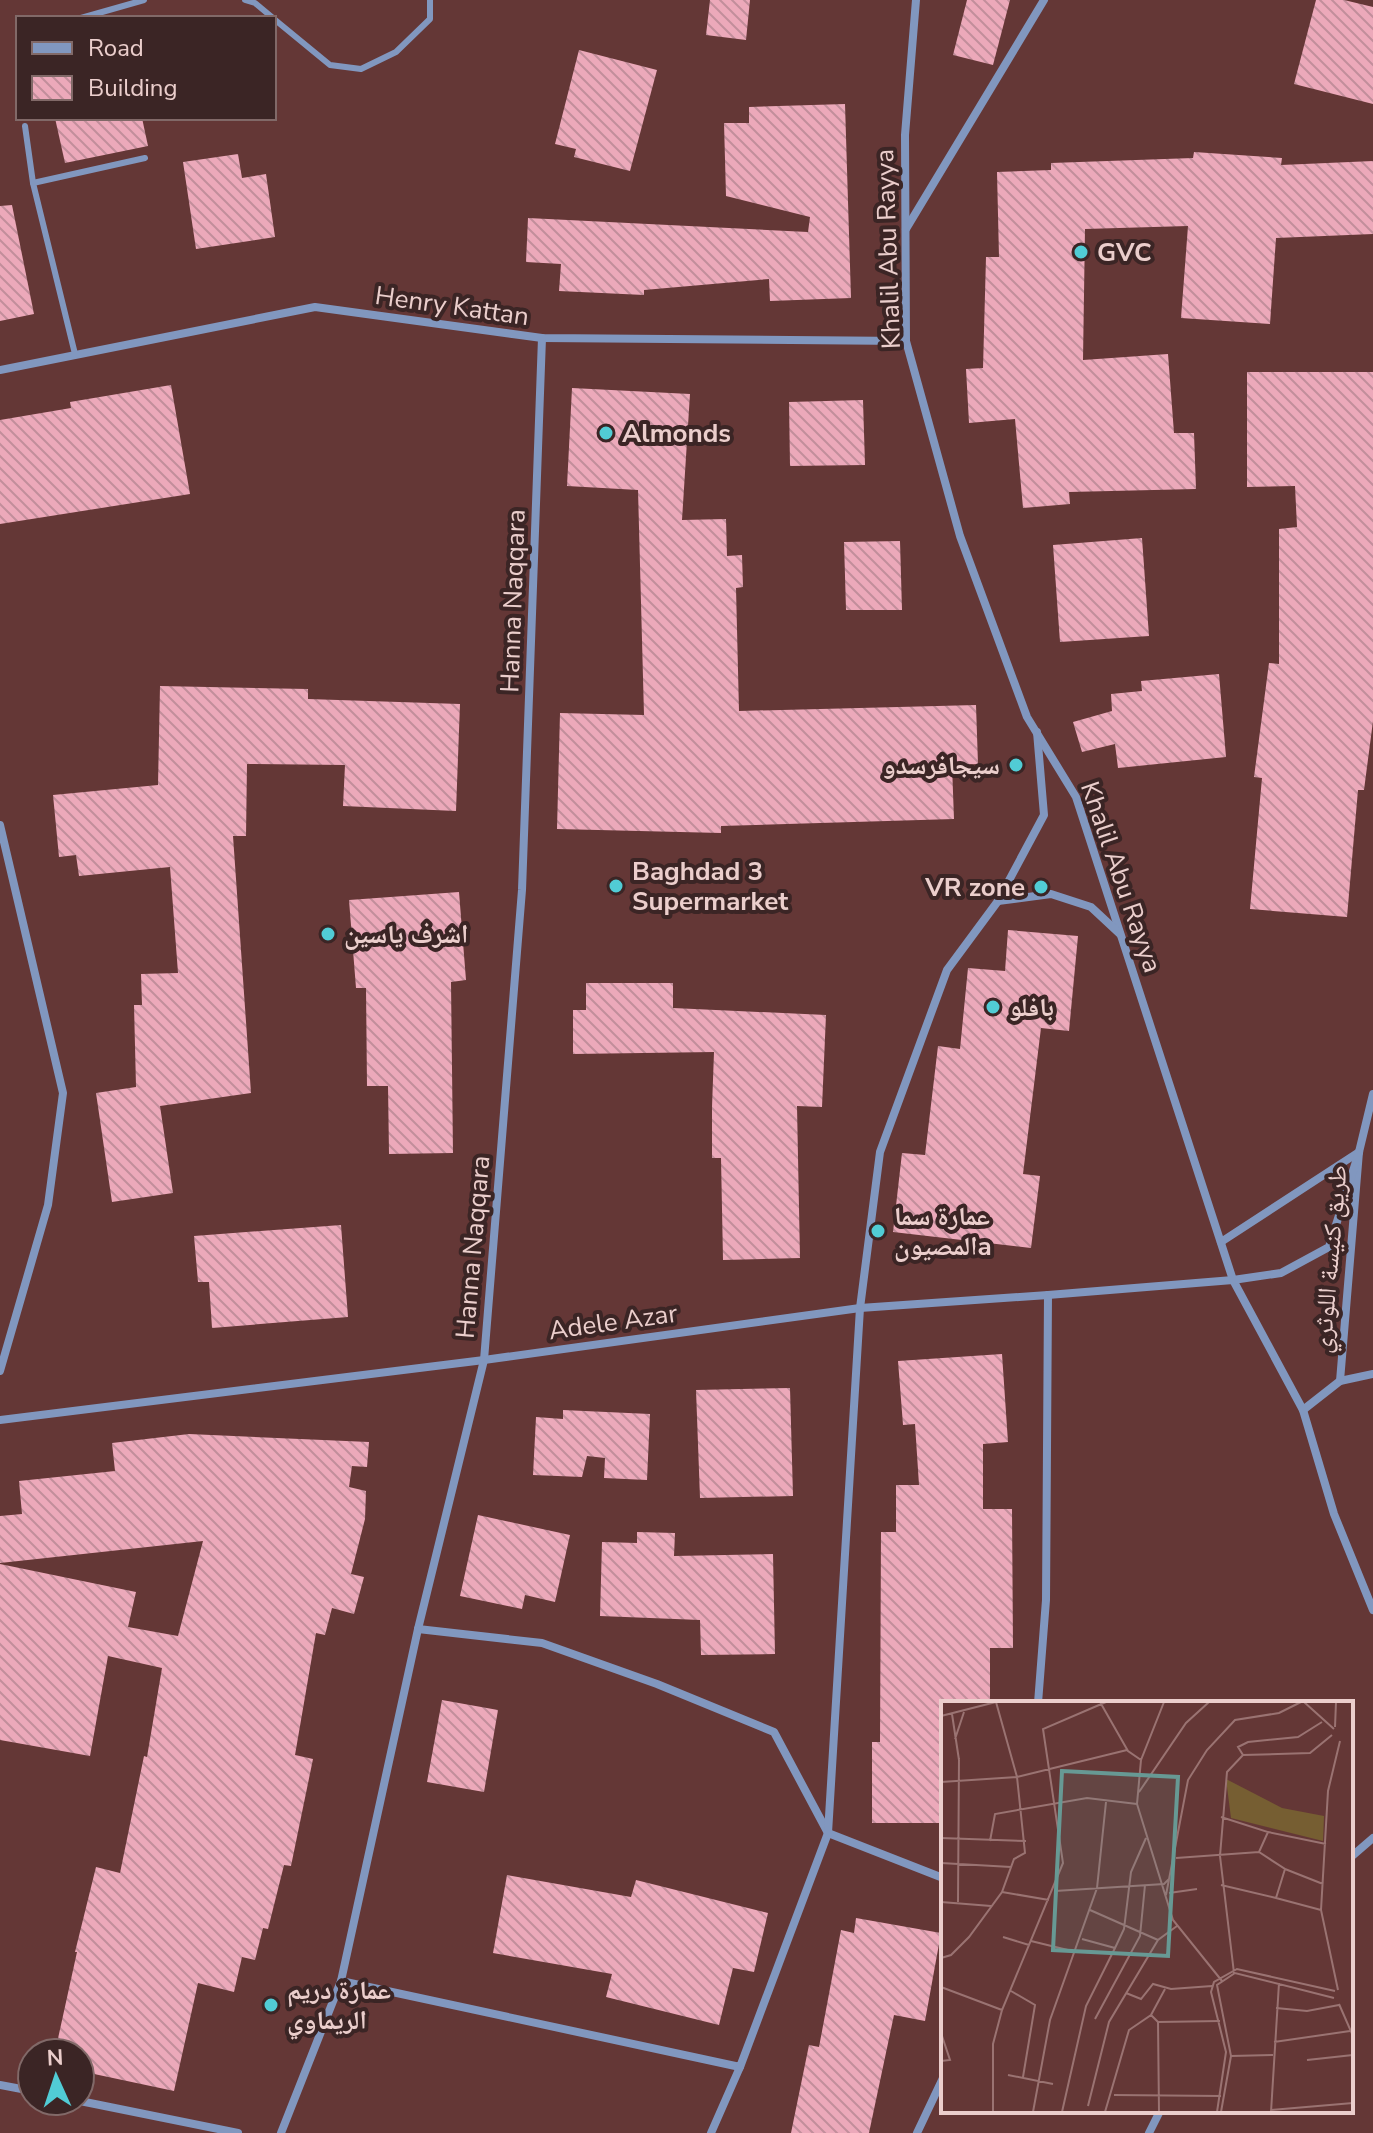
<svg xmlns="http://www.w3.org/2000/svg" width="1373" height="2133" viewBox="0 0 1373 2133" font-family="'Nunito Sans','Noto Naskh Arabic',sans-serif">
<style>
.building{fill:url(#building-back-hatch)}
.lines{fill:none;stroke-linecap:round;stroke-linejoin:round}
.service{stroke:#8197bf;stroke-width:6}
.minor{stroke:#8197bf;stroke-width:8}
.poi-dot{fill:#51ccd5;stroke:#3b2525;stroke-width:3}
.labels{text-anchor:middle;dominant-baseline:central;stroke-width:8;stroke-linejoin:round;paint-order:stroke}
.street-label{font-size:26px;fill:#ebcecc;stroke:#3b2525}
.poi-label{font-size:26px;font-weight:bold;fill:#ebcecc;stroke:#3b2525;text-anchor:start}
.inset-road{fill:none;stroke:#9a7372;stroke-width:2}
.view{fill:#679994;fill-opacity:0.15;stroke:#679994;stroke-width:4}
.inset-edge{fill:none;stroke:#ebcecc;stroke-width:4}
</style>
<defs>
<pattern id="building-back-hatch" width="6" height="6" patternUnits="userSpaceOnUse" patternTransform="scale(2)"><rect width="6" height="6" fill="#eca9ba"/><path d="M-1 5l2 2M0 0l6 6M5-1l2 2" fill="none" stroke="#c28e9b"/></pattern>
</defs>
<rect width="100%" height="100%" fill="#643736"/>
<g class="building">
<path d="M710,0H750L746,40L706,35Z"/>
<path d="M967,0H1010L993,65L953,55Z"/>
<path d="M1316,0H1344L1373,7V104L1294,84Z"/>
<path d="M579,50L657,70L630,171L574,157L576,149L555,144Z"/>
<path d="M845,104L851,298L770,301L769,279L644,290V295L559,291L561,264L526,262L528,218L808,232L810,217L726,196L724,123H749V107Z"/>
<path d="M55,118H142L148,146L65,163Z"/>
<path d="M1194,152L1282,158L1281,165L1373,161V234L1276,238L1270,324L1181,318L1188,226L1085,229L1083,360L1168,354L1174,433H1194L1196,489L1069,492L1070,504L1023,508L1015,419L969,423L966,369L983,368L986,257H999L997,172L1051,170V163L1193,158Z"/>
<path d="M238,154L242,178L266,174L275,237L196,249L183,162Z"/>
<path d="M12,205L34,314L0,321V206Z"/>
<path d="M1247,372H1373V721L1364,790H1358L1347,917L1250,909L1262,778L1254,777L1269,663L1279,664V529L1297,527L1295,486L1247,487Z"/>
<path d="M171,385L190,494L0,524V420L71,408L70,402Z"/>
<path d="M572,388L690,394L682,520L726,519L727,556L742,555L743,587L736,588L739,711L976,705L978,764L952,765L954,819L721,826V833L557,829L560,713L644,715L638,490L567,486Z"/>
<path d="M863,400L865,465L790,466L789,402Z"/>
<path d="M1142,538L1149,636L1060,642L1053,545Z"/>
<path d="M900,541L902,610H846L844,542Z"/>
<path d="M1219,674L1226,757L1118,768L1115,744L1082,752L1073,722L1112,711L1111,694L1142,691L1141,681Z"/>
<path d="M160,686L308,689V699L460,704L456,811L343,806L345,765L247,764L246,836H233L251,1093L160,1106L173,1193L112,1202L96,1093L136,1087L134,1005H142L141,974L178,973L170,867L79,876L76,855L59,857L53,795L158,785Z"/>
<path d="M459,892L466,980L451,982L453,1153L389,1154L388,1086H367L366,988H356L349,900Z"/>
<path d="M1008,930L1078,936L1069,1031L1041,1028L1023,1174L1040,1176L1031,1248L893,1232L902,1153L925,1155L938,1046L960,1049L968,968L1005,971Z"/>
<path d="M586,983H673V1008L826,1015L822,1107L797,1106L800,1258L723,1260L721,1158H712V1107L714,1052L573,1054V1010H586Z"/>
<path d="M341,1225L348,1317L212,1328L209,1282H198L194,1236Z"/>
<path d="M1002,1354L1008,1442L983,1444V1509H1012L1013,1648H990V1703H943V1823H872V1742H880L881,1532H896V1485H919L915,1424L903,1425L898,1361Z"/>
<path d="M790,1388L793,1496L700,1498L696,1390Z"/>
<path d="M563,1410L650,1414L647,1480L604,1478L605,1458L587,1456L582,1477L533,1475L536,1417L563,1419Z"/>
<path d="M189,1434L369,1442L367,1467L352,1466L349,1487L366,1491L365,1519L351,1574L364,1577L354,1614L332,1608L325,1635L316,1633L295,1755L313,1759L291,1866L284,1865L268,1929L263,1928L255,1960L242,1957L234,1992L198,1983L174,2091L80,2071L81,2048L57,2043L77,1952H75L96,1867L120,1873L144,1756L147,1757L162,1668L108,1656L90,1756L0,1740V1564L136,1592L128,1627L178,1636L203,1541L0,1563V1516L22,1514L19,1481L115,1471L112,1443Z"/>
<path d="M478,1515L570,1535L555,1602L525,1595L522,1609L460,1596Z"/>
<path d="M637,1532L675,1533L674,1556L773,1554L775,1654L701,1655L700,1620L600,1616L602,1542L637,1543Z"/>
<path d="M442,1700L498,1710L484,1792L427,1782Z"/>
<path d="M507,1875L631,1897L636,1880L768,1913L754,1972L733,1968L719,2025L606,1997L612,1974L493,1953Z"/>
<path d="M856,1918L941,1933L925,2021L894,2015L869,2133H791L809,2045L819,2047L841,1930L854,1933Z"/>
</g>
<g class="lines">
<g class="service">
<path d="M245,0L255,3L273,18"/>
<path d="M81,18L144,0"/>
<path d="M274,19L330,65L361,69L396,52L430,19V0"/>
<path d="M25,126L33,183L75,354"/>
<path d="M33,183L145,158"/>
</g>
<g class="minor">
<path d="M916,0L905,135L906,341L960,536L1027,717L1076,797L1233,1280L1303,1410L1334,1514L1373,1610"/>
<path d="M906,229L1044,0"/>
<path d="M0,370L315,307L542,338L906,341"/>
<path d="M0,825L63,1093L48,1205L0,1371"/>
<path d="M998,901L1051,894L1091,907L1120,934"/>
<path d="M1221,1242L1359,1152"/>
<path d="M1340,1381L1373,1374"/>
<path d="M1303,1410L1340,1381L1359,1152L1373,1094"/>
<path d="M0,1420L484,1360L860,1308L1048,1295L1233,1280L1281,1273L1329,1247L1359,1152"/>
<path d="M418,1629L542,1643L657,1684L774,1732L828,1833L943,1878"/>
<path d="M1038,1703L1046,1600L1048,1295"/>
<path d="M1351,1857L1373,1838"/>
<path d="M341,1981L740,2067L828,1833L860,1308L880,1152L947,970L998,901L1044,815L1037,732"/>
<path d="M0,2085L32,2091"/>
<path d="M80,2101L238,2133"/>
<path d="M281,2133L341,1981L418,1629L484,1360L522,890L542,338"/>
<path d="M711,2133L740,2067"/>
<path d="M917,2133L943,2078"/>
<path d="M1149,2133L1160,2111"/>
</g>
</g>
<g class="poi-dot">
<circle cx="1081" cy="252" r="8"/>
<circle cx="606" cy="433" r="8"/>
<circle cx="1016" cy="765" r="8"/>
<circle cx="616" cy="886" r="8"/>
<circle cx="1041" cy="887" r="8"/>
<circle cx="328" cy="934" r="8"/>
<circle cx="993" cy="1007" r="8"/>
<circle cx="878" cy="1231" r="8"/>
<circle cx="271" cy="2005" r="8"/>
</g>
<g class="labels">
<g class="street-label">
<text transform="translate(888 249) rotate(-92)">Khalil Abu Rayya</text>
<text transform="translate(452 306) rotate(8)">Henry Kattan</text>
<text transform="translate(513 601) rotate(-88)">Hanna Naqqara</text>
<text transform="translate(1121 877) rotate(71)">Khalil Abu Rayya</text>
<text transform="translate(473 1247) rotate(-85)">Hanna Naqqara</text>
<text transform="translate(1330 1259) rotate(-85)">طريق كنيسة اللوثري</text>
<text transform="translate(613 1322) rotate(-8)">Adele Azar</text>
</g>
<g class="poi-label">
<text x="1097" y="252">GVC</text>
<text x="622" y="433">Almonds</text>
<text x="1000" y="765" text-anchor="end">سيجافرسدو</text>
<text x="632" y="871">Baghdad 3<tspan x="632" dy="30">Supermarket</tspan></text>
<text x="1025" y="887" text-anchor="end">VR zone</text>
<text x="344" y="934">اشرف ياسين</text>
<text x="1009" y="1007">بافلو</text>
<text x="894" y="1216">عمارة سما<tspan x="894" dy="30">المصيونa</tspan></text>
<text x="287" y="1990">عمارة دريم<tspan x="287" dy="30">الريماوي</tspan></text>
</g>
</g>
<g transform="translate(941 1701)">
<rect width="412" height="412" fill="#643736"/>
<path d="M285,78L341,107L383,115L382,140L290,117Z" fill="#765e32"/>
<path class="inset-road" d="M159,1L187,50L200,59M223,1L200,59L196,103L232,219L281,280M363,1L393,28M11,13L18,59M0,15L55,1M394,26L395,1M14,38L23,11M302,54L297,46L307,41L357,36L381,21M0,81L76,76L186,49M198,91L245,22L268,1M280,116L327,131L318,151M327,131L385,143M0,137L85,140M49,140L54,113L146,97L196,103M235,157L318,151L344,168L335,197L280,184M0,162L70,166M344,168L382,183M114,190L223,183L229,177M61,191L108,199M228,192L256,188M225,194L247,79L266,49L294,19L338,12L360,1M335,197L380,209M0,201L50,205M17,201L18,57M149,209L217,239M62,236L88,244M141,238L174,247L183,228L190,171L205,137M90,240L135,251M0,257L10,254L28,236L61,191L73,158L84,152L76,76L55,1M293,272L279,155L286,71L302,54L369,52L391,34M0,286L61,309M397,289L380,209L387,90L399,40M70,290L94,304L82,376M185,292L200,298L212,283L230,288L271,285M398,303L412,335M335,307L366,310L398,304M210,314L217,321L218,411M154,318L199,235L204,184M217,321L279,320M0,332L9,359L0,360M333,341L409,330M290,355L332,354M366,359L412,354M67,374L112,383M173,394L280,395M147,405L168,321L217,239L236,225M330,409L412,402M52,411V343L61,309L122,162L102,28L165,1M92,411L109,319L156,187L165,101M121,411L145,305L174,247M164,411L188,329L210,314L224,288M276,411L285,351L270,291L273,281L296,268L394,290M280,411L290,355L276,284L294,272L393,297M330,411L338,282"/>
<path class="view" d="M121,70L237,76L227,255L112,249Z"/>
<rect width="412" height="412" class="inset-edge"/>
</g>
<rect x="16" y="16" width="260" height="104" fill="#3b2525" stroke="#816968" stroke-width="2"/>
<rect x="32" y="42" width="40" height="12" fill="#8197bf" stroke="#816968" stroke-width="2"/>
<text x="88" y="56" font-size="24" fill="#ebcecc">Road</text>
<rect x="32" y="76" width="40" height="24" fill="url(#building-back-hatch)" stroke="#816968" stroke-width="2"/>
<text x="88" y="96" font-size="24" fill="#ebcecc">Building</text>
<g transform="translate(56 2077) rotate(357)"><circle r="38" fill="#3b2525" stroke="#816968" stroke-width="2"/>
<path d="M0-6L14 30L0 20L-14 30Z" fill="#51ccd5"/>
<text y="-12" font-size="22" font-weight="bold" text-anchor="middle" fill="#ebcecc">N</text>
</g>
</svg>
